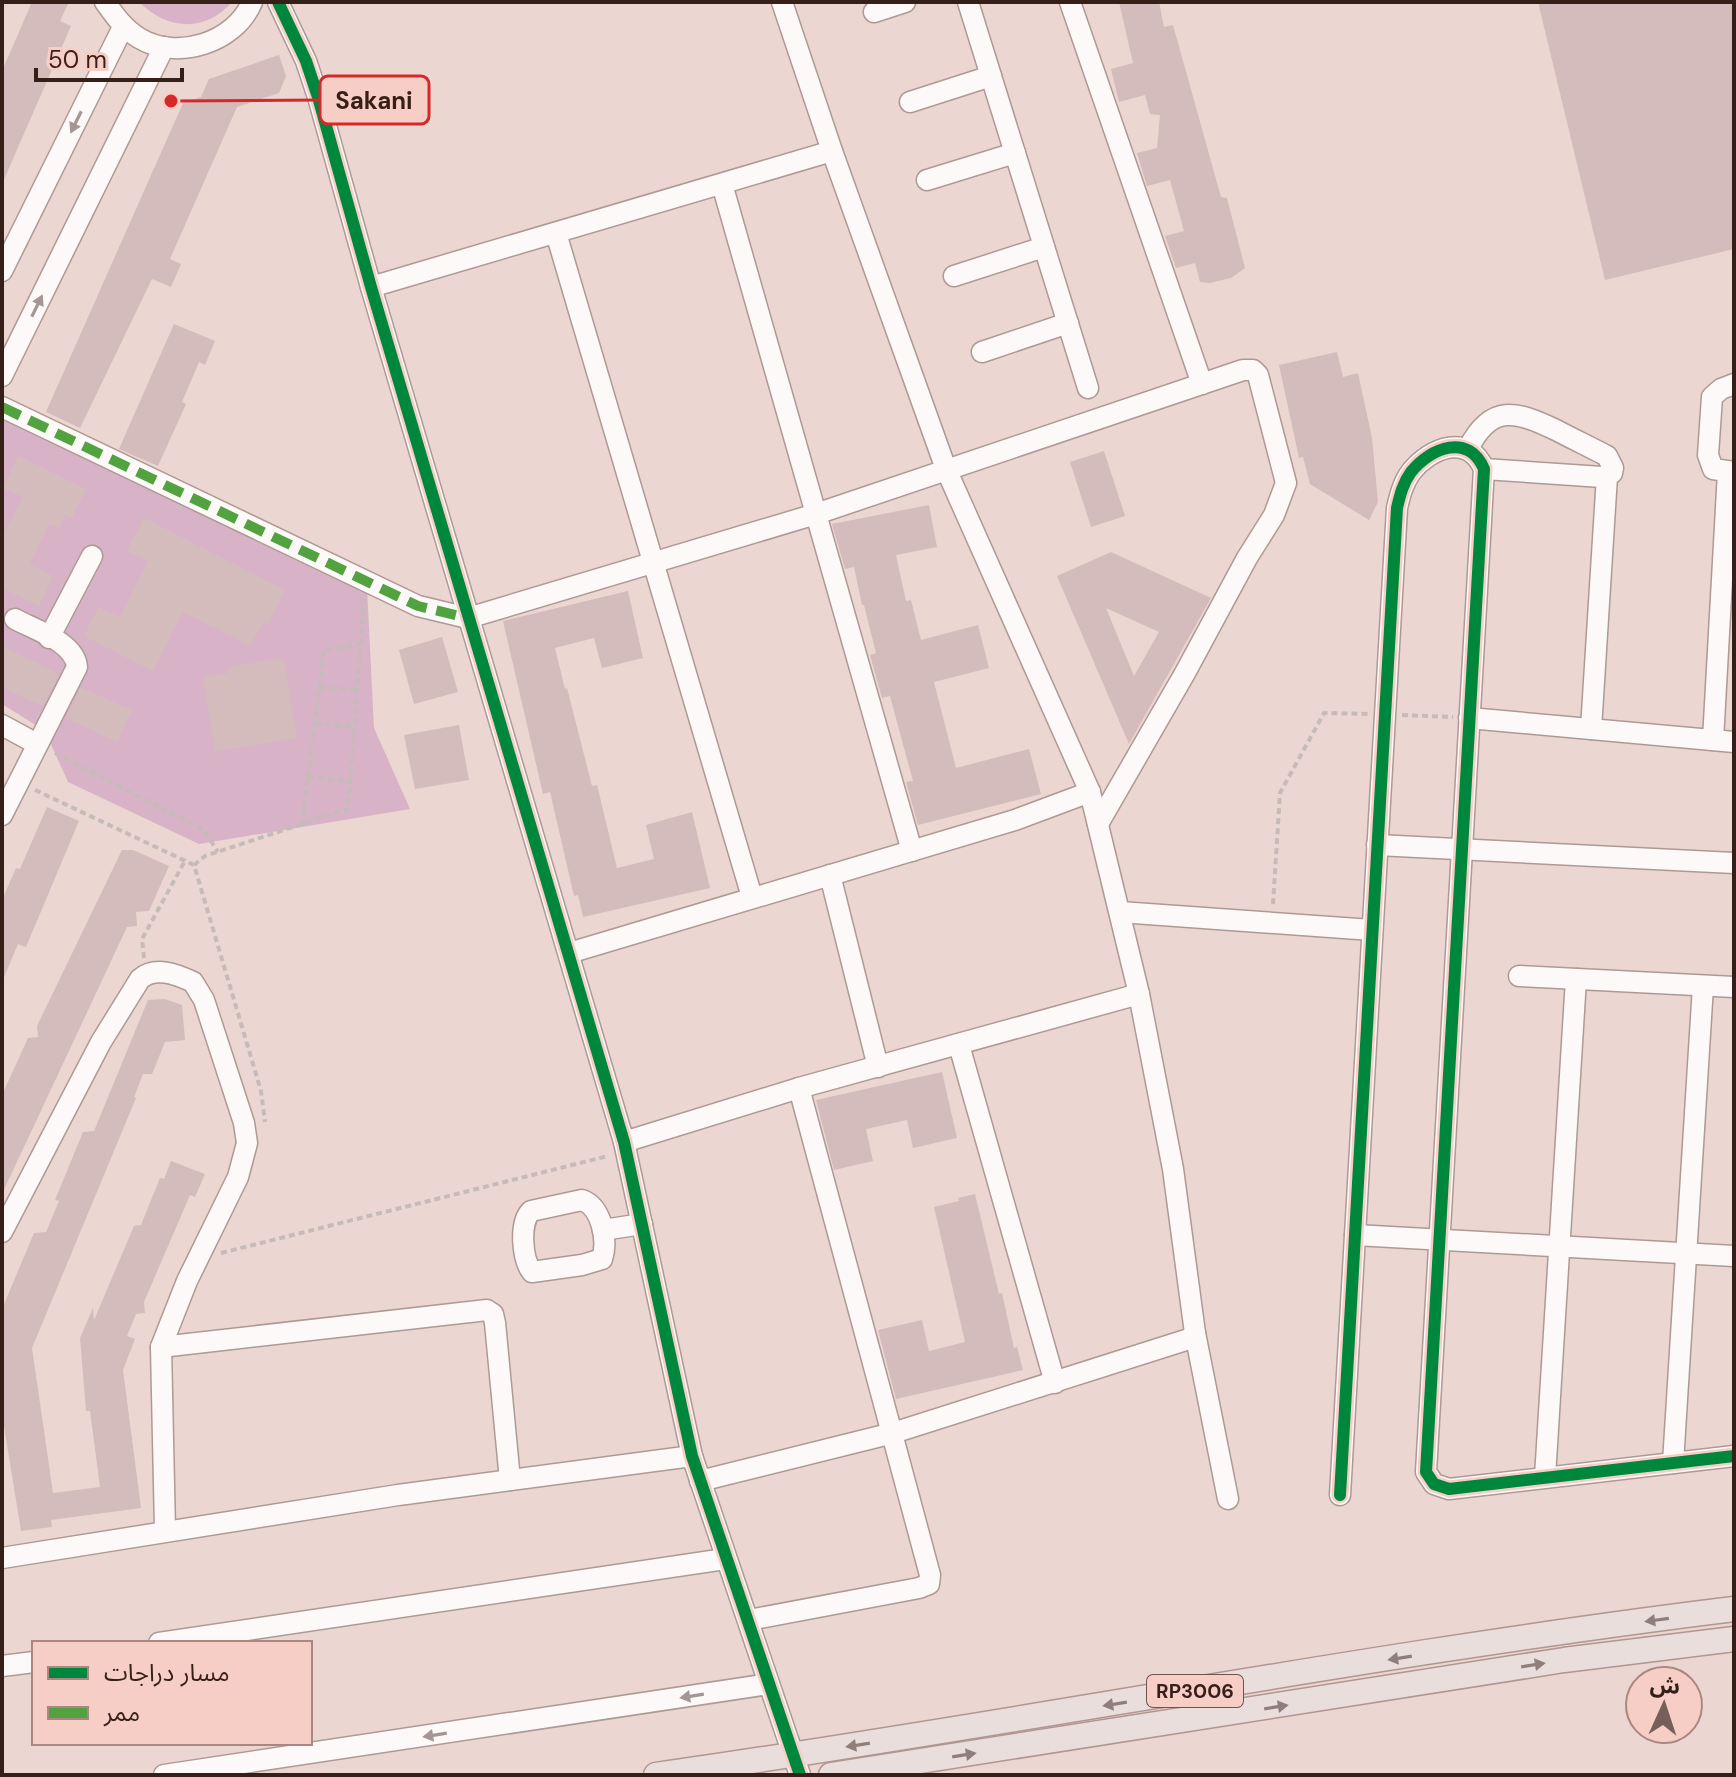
<svg xmlns="http://www.w3.org/2000/svg" width="1736" height="1777" viewBox="0 0 1736 1777" font-family="'DM Sans','Noto Sans Arabic',sans-serif">
<style>
.green{fill:#d8b3c8}
.building{fill:#d3bcbb;fill-rule:evenodd}
.lines{fill:none;stroke-linecap:round;stroke-linejoin:round}
.minor-casing{stroke:#ae9994;stroke-width:23}
.major-casing{stroke:#b09590;stroke-width:27}
.path{stroke:#c6bbb9;stroke-width:4;stroke-dasharray:6 4;stroke-linecap:butt}
.minor{stroke:#fcf9f8;stroke-width:20}
.major{stroke:#eadedd;stroke-width:24}
.quiet{stroke:#53a240;stroke-width:10;stroke-dasharray:20 10;stroke-linecap:butt}
.cycleway-casing{stroke:#f7cec6;stroke-width:17}
.cycleway{stroke:#00873e;stroke-width:12}
.oneway{fill:#a39694}
.oneway2{fill:#907e7b}
.labels{text-anchor:middle;dominant-baseline:central;stroke-width:6;stroke-linejoin:round;paint-order:stroke}
.shield{fill:#f7cec6;stroke:#70534d;stroke-width:2}
.shield-label{font-size:20px;font-weight:bold;fill:#361e19}
.leader{fill:none;stroke:#d62828;stroke-width:3}
.callout-dot{fill:#d62828;stroke:#f7cec6;stroke-width:3}
.callout{fill:#f7cec6;stroke:#d62828;stroke-width:3}
.callout-label{font-size:24px;text-anchor:middle;font-weight:bold;fill:#361e19}
</style>
<rect width="100%" height="100%" fill="#ecd6d1"/>
<g class="green">
<path d="M139,2H232C205,33 167,30 139,2Z"/>
<path d="M2,418L367,588L374,728L410,809L199,844L68,782L45,731L2,704Z"/>
</g>
<g class="building">
<path d="M32,2H69L60,21L71,26L2,184V71Z"/>
<path d="M1119,2H1159L1164,27L1173,25L1221,197L1227,198L1245,268L1231,278L1210,283L1200,282L1195,263L1176,268L1165,236L1184,231L1170,180L1147,186L1137,153L1157,148L1160,115L1150,114L1145,95L1119,102L1111,69L1133,63Z"/>
<path d="M1538,2H1734V249L1605,280Z"/>
<path d="M279,55L286,76L279,93L237,107L170,259L181,264L171,287L152,279L80,428L46,412L183,103L201,97L209,79Z"/>
<path d="M174,324L215,341L205,365L199,362L182,402L186,404L158,466L119,449Z"/>
<path d="M1337,352L1343,377L1358,373L1372,438L1378,502L1369,520L1310,484L1303,457L1299,458L1279,365Z"/>
<path d="M1104,451L1125,516L1091,527L1070,462Z"/>
<path d="M18,456L86,489L72,518L65,515L59,528L49,524L29,564L53,576L39,606L2,588V537L23,497L3,488Z"/>
<path d="M929,505L937,547L896,555L906,601L911,600L921,640L978,625L989,668L934,682L956,768L1029,749L1041,794L918,825L906,782L913,781L901,737L890,696L882,698L870,655L876,653L864,605H862L854,567L845,569L832,524Z"/>
<path d="M144,518L285,590L268,624L263,622L250,646L183,612L153,671L84,636L99,607L120,617L148,561L127,551Z"/>
<path d="M1111,552L1211,598L1129,744L1057,576ZM1106,608L1159,632L1134,676Z"/>
<path d="M628,591L643,658L602,668L594,638L555,648L565,689L567,688L592,786L597,785L617,868L654,859L646,825L692,812L710,888L583,917L578,895L574,896L550,792L543,794L503,621Z"/>
<path d="M442,637L458,692L414,704L399,650Z"/>
<path d="M2,646L59,674L43,706L2,687Z"/>
<path d="M284,658L297,738L215,751L203,677L229,673L228,667Z"/>
<path d="M81,688L132,710L117,742L66,718Z"/>
<path d="M459,725L469,780L415,789L404,735Z"/>
<path d="M47,807L79,821L26,947L18,944L2,982V900L16,868L20,869Z"/>
<path d="M122,850H133L169,866L149,911L136,912L137,926L127,927L2,1194V1095L28,1038L38,1037L37,1026Z"/>
<path d="M165,999L182,1005L185,1040L165,1042L152,1074H143L134,1097L136,1098L32,1348L53,1493L100,1487L90,1411H86L80,1338L93,1308L94,1320L134,1226L141,1225L160,1178L164,1179L171,1161L205,1174L195,1197L190,1195L144,1302L145,1313L136,1314L127,1336L135,1339L123,1370L141,1508L51,1520L52,1527L21,1531L2,1414V1309L34,1233L46,1232L59,1201L55,1200L83,1132L94,1131L148,1000Z"/>
<path d="M942,1072L957,1138L913,1148L907,1120L866,1129L873,1161L834,1170L816,1100Z"/>
<path d="M975,1194L999,1294L1002,1293L1014,1348L1017,1347L1023,1370L896,1399L878,1330L922,1320L929,1351L965,1342L934,1207L959,1201L958,1198Z"/>
</g>
<g class="lines">
<g class="minor-casing">
<g id="minor">
<path d="M105,2C115,16 124,29 139,38C177,61 235,43 252,2"/>
<path d="M278,2L306,61L318,97L371,287L624,1142L692,1456L800,1775"/>
<path d="M782,2L832,151L946,469L1090,792L1139,994L1173,1169L1195,1333L1228,1499"/>
<path d="M968,2L1088,388"/>
<path d="M1070,2L1202,384"/>
<path d="M874,12L905,2"/>
<path d="M910,102L991,76"/>
<path d="M927,180L1015,153"/>
<path d="M722,184L912,851"/>
<path d="M556,233L752,897"/>
<path d="M2,271L123,27"/>
<path d="M954,276L1044,247"/>
<path d="M371,287L832,151"/>
<path d="M982,352L1068,323"/>
<path d="M2,376L164,47"/>
<path d="M1734,384L1721,389L1712,397L1708,455L1713,469L1734,472"/>
<path d="M2,407L418,606L468,618L816,514L1243,370H1253L1258,375L1286,483L1274,515L1247,558L1185,673L1098,824"/>
<path d="M1468,449C1491,403 1516,411 1556,430C1573,439 1590,447 1607,456L1613,468L1612,473L1602,477L1484,469"/>
<path d="M49,638L92,556"/>
<path d="M1469,718L1734,742"/>
<path d="M2,725L37,744"/>
<path d="M1591,729L1607,476"/>
<path d="M1713,740L1728,472"/>
<path d="M2,815L77,667C75,642 35,630 15,619"/>
<path d="M1377,845L1734,863"/>
<path d="M830,875L878,1067"/>
<path d="M1120,912L1372,930"/>
<path d="M569,953L1015,820L1090,792"/>
<path d="M1519,976L1734,987"/>
<path d="M959,1045L1055,1383"/>
<path d="M624,1142L799,1088L1139,994"/>
<path d="M582,1200C602,1207 608,1241 602,1259L582,1265L532,1272C522,1259 519,1223 531,1211Z"/>
<path d="M603,1230L642,1224"/>
<path d="M2,1232L101,1042L140,979C155,966 176,974 193,982L204,1000L244,1123L247,1143L238,1177L187,1281L161,1347L165,1530"/>
<path d="M1355,1235L1734,1256"/>
<path d="M161,1347L487,1310L493,1314L495,1323L510,1480"/>
<path d="M1673,1463L1703,986"/>
<path d="M1545,1477L1576,979"/>
<path d="M700,1481L893,1433L1189,1339L1195,1333"/>
<path d="M1340,1495L1397,508C1400,495 1403,483 1411,472C1431,447 1469,433 1484,469L1426,1472L1434,1484L1449,1489L1734,1456"/>
<path d="M2,1558L398,1495L692,1456"/>
<path d="M749,1620L919,1588L929,1584L930,1575L799,1088"/>
<path d="M159,1643L725,1559"/>
<path d="M2,1666L34,1662"/>
<path d="M164,1775L769,1684"/>
</g>
</g>
<g class="major-casing">
<g id="major">
<path d="M656,1775C1016,1724 1373,1653 1734,1609"/>
<path d="M831,1775L1564,1660L1734,1639"/>
</g>
</g>
<g class="path">
<path d="M319,688L356,689"/>
<path d="M1402,715L1453,717"/>
<path d="M315,723L353,727"/>
<path d="M55,753L204,830L218,852"/>
<path d="M308,777L348,781"/>
<path d="M35,790L194,865L261,1091L265,1122"/>
<path d="M302,826L324,650L360,644"/>
<path d="M194,865L205,856L348,809L364,599"/>
<path d="M1273,904L1280,793L1324,713L1369,714"/>
<path d="M144,958L142,939L186,859"/>
<path d="M221,1253L608,1156"/>
</g>
<use href="#minor" class="minor"/>
<use href="#major" class="major"/>
<path class="quiet" d="M2,407L418,606L468,618"/>
<g class="cycleway-casing">
<g id="cycleway">
<path d="M278,2L306,61L318,97L371,287L624,1142L692,1456L800,1775"/>
<path d="M1340,1495L1397,508C1400,495 1403,483 1411,472C1431,447 1469,433 1484,469L1426,1472L1434,1484L1449,1489L1734,1456"/>
</g>
</g>
<use href="#cycleway" class="cycleway"/>
</g>
<defs><path id="oneway-solid" d="M-6-.8H1V-3.2L6.5 0L1 3.2V.8H-6Z" transform="scale(2)"/></defs>
<g class="oneway">
<use href="#oneway-solid" transform="translate(76 122) rotate(116)"/>
<use href="#oneway-solid" transform="translate(37 306) rotate(-64)"/>
<use href="#oneway-solid" transform="translate(692 1696) rotate(171)"/>
<use href="#oneway-solid" transform="translate(435 1735) rotate(171)"/>
</g>
<g class="oneway2">
<use href="#oneway-solid" transform="translate(1657 1620) rotate(172)"/>
<use href="#oneway-solid" transform="translate(1400 1658) rotate(171)"/>
<use href="#oneway-solid" transform="translate(1533 1665) rotate(-9)"/>
<use href="#oneway-solid" transform="translate(1115 1704) rotate(171)"/>
<use href="#oneway-solid" transform="translate(1276 1707) rotate(-9)"/>
<use href="#oneway-solid" transform="translate(858 1745) rotate(171)"/>
<use href="#oneway-solid" transform="translate(964 1755) rotate(-9)"/>
</g>
<g class="labels">
<rect class="shield" x="1147" y="1675" width="96" height="32" rx="6"/>
<g class="shield-label">
<text x="1195" y="1691">RP3006</text>
</g>
</g>
<path class="leader" d="M171 101L320 100"/>
<circle class="callout-dot" cx="171" cy="101" r="8"/>
<rect class="callout" x="320" y="76" width="109" height="48" rx="8"/>
<g class="callout-label">
<text x="374" y="109">Sakani</text>
</g>
<rect width="1736" height="1777" fill="none" stroke="#361e19" stroke-width="8"/>
<rect x="32" y="1641" width="280" height="104" fill="#f7cec6" stroke="#aa8881" stroke-width="2"/>
<rect x="48" y="1667" width="40" height="12" fill="#00873e" stroke="#aa8881" stroke-width="2"/>
<text x="104" y="1681" font-size="24" fill="#361e19">مسار دراجات</text>
<rect x="48" y="1707" width="40" height="12" fill="#53a240" stroke="#aa8881" stroke-width="2"/>
<text x="104" y="1721" font-size="24" fill="#361e19">ممر</text>
<g transform="translate(1664 1705) rotate(3)"><circle r="38" fill="#f7cec6" stroke="#aa8881" stroke-width="2"/>
<path d="M0-6L14 30L0 20L-14 30Z" fill="#765e59"/>
<text y="-12" font-size="22" font-weight="bold" text-anchor="middle" fill="#361e19">ش</text>
</g>
<path d="M36 68v12h146v-12" fill="none" stroke="#361e19" stroke-width="4"/>
<text x="48" y="68" font-size="24" fill="#361e19" stroke="#f7cec6" stroke-width="6" paint-order="stroke">50 m</text>
</svg>
